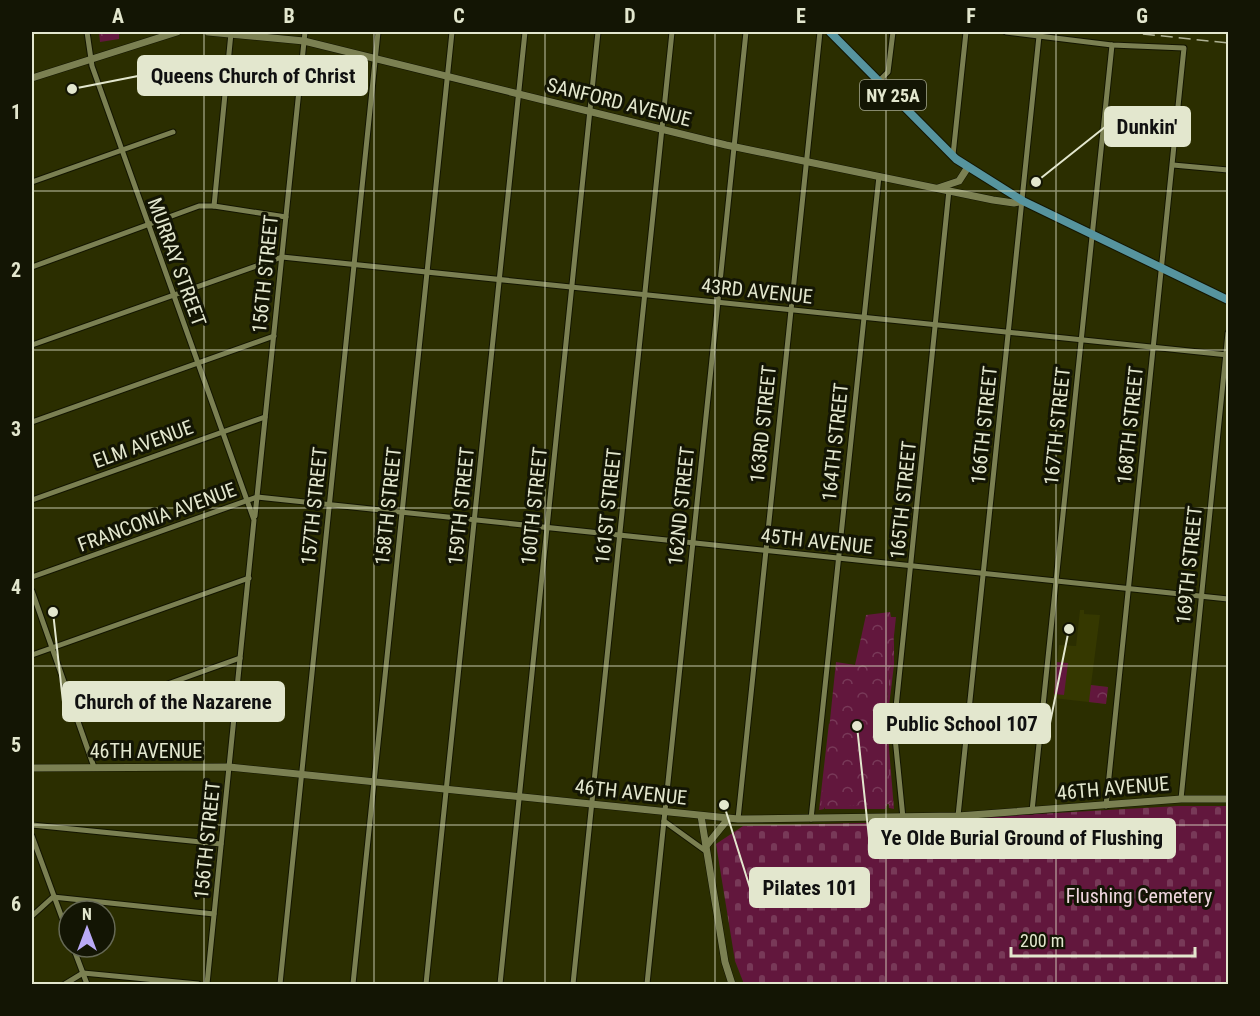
<svg xmlns="http://www.w3.org/2000/svg" width="1260" height="1016" viewBox="0 0 1260 1016" font-family="'Roboto Condensed',sans-serif">
<style>
.built{fill:#353800}
.grass{fill:url(#grass-tufts)}
.cemetery{fill:url(#cemetery-stones)}
.park{fill:url(#park-crowns)}
.pitch{fill:#62173d}
.lines{fill:none;stroke-linecap:round;stroke-linejoin:round}
.minor-casing{stroke:#131501;stroke-width:7}
.tertiary-casing{stroke:#131501;stroke-width:8}
.primary-casing{stroke:#131501;stroke-width:10}
.minor{stroke:#7b8052;stroke-width:5}
.tertiary{stroke:#7b8052;stroke-width:7}
.primary{stroke:#56949e;stroke-width:8}
.rail{stroke:#afb293;stroke-width:1.5;stroke-dasharray:12 6;stroke-linecap:butt}
.grid{fill:none;stroke:#e3e7ce;stroke-width:1.5;stroke-opacity:0.55}
.labels{text-anchor:middle;dominant-baseline:central;stroke-width:6;stroke-linejoin:round;paint-order:stroke}
.shield{fill:#131504;stroke:#a5a891;stroke-width:1.5}
.shield-label{font-size:18px;font-weight:bold;fill:#e3e7ce}
.street-label{font-size:20px;fill:#e3e7ce;stroke:#131504}
.park-label{font-size:20px;fill:#f0d6df;stroke:#131504}
.leader{fill:none;stroke:#e3e7ce;stroke-width:2}
.callout-dot{fill:#e3e7ce;stroke:#131504;stroke-width:2}
.callout{fill:#e3e7ce;stroke:#e3e7ce;stroke-width:2}
.callout-label{font-size:21px;text-anchor:middle;font-weight:bold;fill:#111}
.neatline{fill:none;stroke:#e3e7ce;stroke-width:2}
.grid-label{font-size:20px;text-anchor:middle;font-weight:bold;fill:#e3e7ce}
</style>
<defs>
<pattern id="grass-tufts" width="24" height="20" patternUnits="userSpaceOnUse" patternTransform="scale(1.5)"><rect width="24" height="20" fill="#62173d"/><path d="M3 7l-1-3M5 7V3M7 7l1-3M15 17l-1-3M17 17v-4M19 17l1-3" fill="none" stroke="#783958"/></pattern>
<pattern id="cemetery-stones" width="16" height="16" patternUnits="userSpaceOnUse" patternTransform="scale(1.5)"><rect width="16" height="16" fill="#62173d"/><path d="M2 7V4a2 2 0 0 1 4 0v3zM10 15v-3a2 2 0 0 1 4 0v3z" fill="#783958"/></pattern>
<pattern id="park-crowns" width="20" height="18" patternUnits="userSpaceOnUse" patternTransform="scale(1.5)"><rect width="20" height="18" fill="#62173d"/><path d="M2 6a3 3 0 1 1 6 0M12 15a3 3 0 1 1 6 0" fill="none" stroke="#783958"/></pattern>
</defs>
<rect width="100%" height="100%" fill="#2b2e00"/>
<path class="built" d="M1080,610H1084V614L1100,615L1091,685L1108,687L1106,704L1053,698L1059,645L1076,646Z"/>
<g class="grass">
<path d="M894,634V665L887,722L885,719Z"/>
<path d="M829,723L887,805L885,809H825V807L824,809L819,810Z"/>
<path d="M881,723L887,724L894,809L889,808Z"/>
</g>
<path class="cemetery" d="M1178,806H1228V984H744L735,961L716,844L743,826L901,822Z"/>
<g class="park">
<path d="M99,32H137L119,34V39L100,42Z"/>
<path d="M890,612L891,617H896L884,728L892,804L821,807L836,662L855,665L866,615Z"/>
<path d="M1091,685L1108,687L1106,704L1089,702Z"/>
</g>
<path class="pitch" d="M1057,662L1068,663L1064,695L1054,694Z"/>
<g class="lines">
<g class="minor-casing">
<g id="minor">
<path d="M87,32L92,66L254,520L207,984"/>
<path d="M1006,32L1112,45L1184,48L1106,806"/>
<path d="M879,81L888,72L893,32"/>
<path d="M953,155L966,32"/>
<path d="M1173,165L1228,170"/>
<path d="M32,182L173,132"/>
<path d="M214,206L231,33"/>
<path d="M32,267L199,206H214L286,217"/>
<path d="M32,345L282,257L1228,355"/>
<path d="M32,422L274,336"/>
<path d="M32,500L265,417"/>
<path d="M255,516L305,32"/>
<path d="M32,577L257,497L1228,599"/>
<path d="M32,591L94,767"/>
<path d="M32,655L249,578"/>
<path d="M76,717L240,658"/>
<path d="M1181,799L1228,333"/>
<path d="M1032,811L1112,45"/>
<path d="M958,816L1039,36"/>
<path d="M903,818L894,727L949,190"/>
<path d="M738,819L820,32"/>
<path d="M811,819L879,176"/>
<path d="M664,821L707,852"/>
<path d="M32,825L221,844"/>
<path d="M32,836L69,937"/>
<path d="M32,916L53,897L214,914"/>
<path d="M73,947L87,984"/>
<path d="M65,984L83,973L198,984"/>
<path d="M280,984L378,32"/>
<path d="M353,984L452,32"/>
<path d="M426,984L525,32"/>
<path d="M500,984L598,32"/>
<path d="M573,984L672,32"/>
<path d="M647,984L746,32"/>
</g>
</g>
<g class="tertiary-casing">
<g id="tertiary">
<path d="M208,32L304,41L726,145L993,200L1014,203L1023,201"/>
<path d="M32,78L177,32"/>
<path d="M938,188L959,181L968,167"/>
<path d="M32,768L229,767L738,819L958,816L1181,799H1228"/>
<path d="M701,816L725,962L732,984"/>
<path d="M706,846L728,819"/>
</g>
</g>
<g class="primary-casing">
<path id="primary" d="M830,32L956,159L1023,201L1228,300"/>
</g>
<use href="#minor" class="minor"/>
<use href="#tertiary" class="tertiary"/>
<use href="#primary" class="primary"/>
<path class="rail" d="M1125,32L1228,43"/>
</g>
<path class="grid" d="M204,32V984M374,32V984M545,32V984M715,32V984M886,32V984M1056,32V984M32,191H1228M32,350H1228M32,508H1228M32,666H1228M32,825H1228"/>
<g class="labels">
<rect class="shield" x="860" y="80" width="66" height="30" rx="4.5"/>
<g class="shield-label">
<text x="893" y="95">NY 25A</text>
</g>
<g class="street-label">
<text transform="translate(619 102) rotate(14)">SANFORD AVENUE</text>
<text transform="translate(177 262) rotate(70)">MURRAY STREET</text>
<text transform="translate(265 274) rotate(-84)">156TH STREET</text>
<text transform="translate(757 291) rotate(6)">43RD AVENUE</text>
<text transform="translate(763 424) rotate(-84)">163RD STREET</text>
<text transform="translate(984 425) rotate(-84)">166TH STREET</text>
<text transform="translate(1130 425) rotate(-84)">168TH STREET</text>
<text transform="translate(1057 426) rotate(-84)">167TH STREET</text>
<text transform="translate(835 442) rotate(-84)">164TH STREET</text>
<text transform="translate(143 444) rotate(-20)">ELM AVENUE</text>
<text transform="translate(903 500) rotate(-84)">165TH STREET</text>
<text transform="translate(314 506) rotate(-84)">157TH STREET</text>
<text transform="translate(388 506) rotate(-84)">158TH STREET</text>
<text transform="translate(461 506) rotate(-84)">159TH STREET</text>
<text transform="translate(534 506) rotate(-84)">160TH STREET</text>
<text transform="translate(608 506) rotate(-84)">161ST STREET</text>
<text transform="translate(681 506) rotate(-84)">162ND STREET</text>
<text transform="translate(157 517) rotate(-20)">FRANCONIA AVENUE</text>
<text transform="translate(817 541) rotate(6)">45TH AVENUE</text>
<text transform="translate(1189 565) rotate(-84)">169TH STREET</text>
<text x="146" y="751">46TH AVENUE</text>
<text transform="translate(1113 788) rotate(-5)">46TH AVENUE</text>
<text transform="translate(631 792) rotate(6)">46TH AVENUE</text>
<text transform="translate(207 840) rotate(-84)">156TH STREET</text>
</g>
<g class="park-label">
<text x="1139" y="896">Flushing Cemetery</text>
</g>
</g>
<path class="leader" d="M72 89L138 76M1036 182L1105 127M53 612L63 702M1069 629L1050 723M857 726L869 838M724 805L750 888"/>
<g class="callout-dot">
<circle cx="72" cy="89" r="6"/>
<circle cx="1036" cy="182" r="6"/>
<circle cx="53" cy="612" r="6"/>
<circle cx="1069" cy="629" r="6"/>
<circle cx="857" cy="726" r="6"/>
<circle cx="724" cy="805" r="6"/>
</g>
<g class="callout">
<rect x="138" y="56" width="229" height="39" rx="6"/>
<rect x="1105" y="107" width="85" height="39" rx="6"/>
<rect x="63" y="682" width="221" height="39" rx="6"/>
<rect x="874" y="704" width="176" height="39" rx="6"/>
<rect x="869" y="819" width="306" height="39" rx="6"/>
<rect x="750" y="868" width="119" height="39" rx="6"/>
</g>
<g class="callout-label">
<text x="253" y="83">Queens Church of Christ</text>
<text x="1147" y="134">Dunkin'</text>
<text x="173" y="709">Church of the Nazarene</text>
<text x="962" y="731">Public School 107</text>
<text x="1022" y="845">Ye Olde Burial Ground of Flushing</text>
<text x="810" y="895">Pilates 101</text>
</g>
<rect width="1260" height="1016" fill="none" stroke="#131504" stroke-width="66"/>
<g transform="translate(87 929)"><circle r="28" fill="#131504" stroke="#666955" stroke-width="1.5"/>
<path d="M0-4.5L10 22L0 15L-10 22Z" fill="#baaaf6"/>
<text y="-9" font-size="16" font-weight="bold" text-anchor="middle" fill="#e3e7ce">N</text>
</g>
<path d="M1011 947v9h184v-9" fill="none" stroke="#e3e7ce" stroke-width="3"/>
<text x="1020" y="947" font-size="18" fill="#e3e7ce" stroke="#131504" stroke-width="4.5" paint-order="stroke">200 m</text>
<rect x="33" y="33" width="1194" height="950" class="neatline"/>
<g class="grid-label">
<text x="118" y="23">A</text>
<text x="289" y="23">B</text>
<text x="459" y="23">C</text>
<text x="630" y="23">D</text>
<text x="801" y="23">E</text>
<text x="971" y="23">F</text>
<text x="1142" y="23">G</text>
<text x="16" y="119">1</text>
<text x="16" y="277">2</text>
<text x="16" y="436">3</text>
<text x="16" y="594">4</text>
<text x="16" y="752">5</text>
<text x="16" y="911">6</text>
</g>
</svg>
